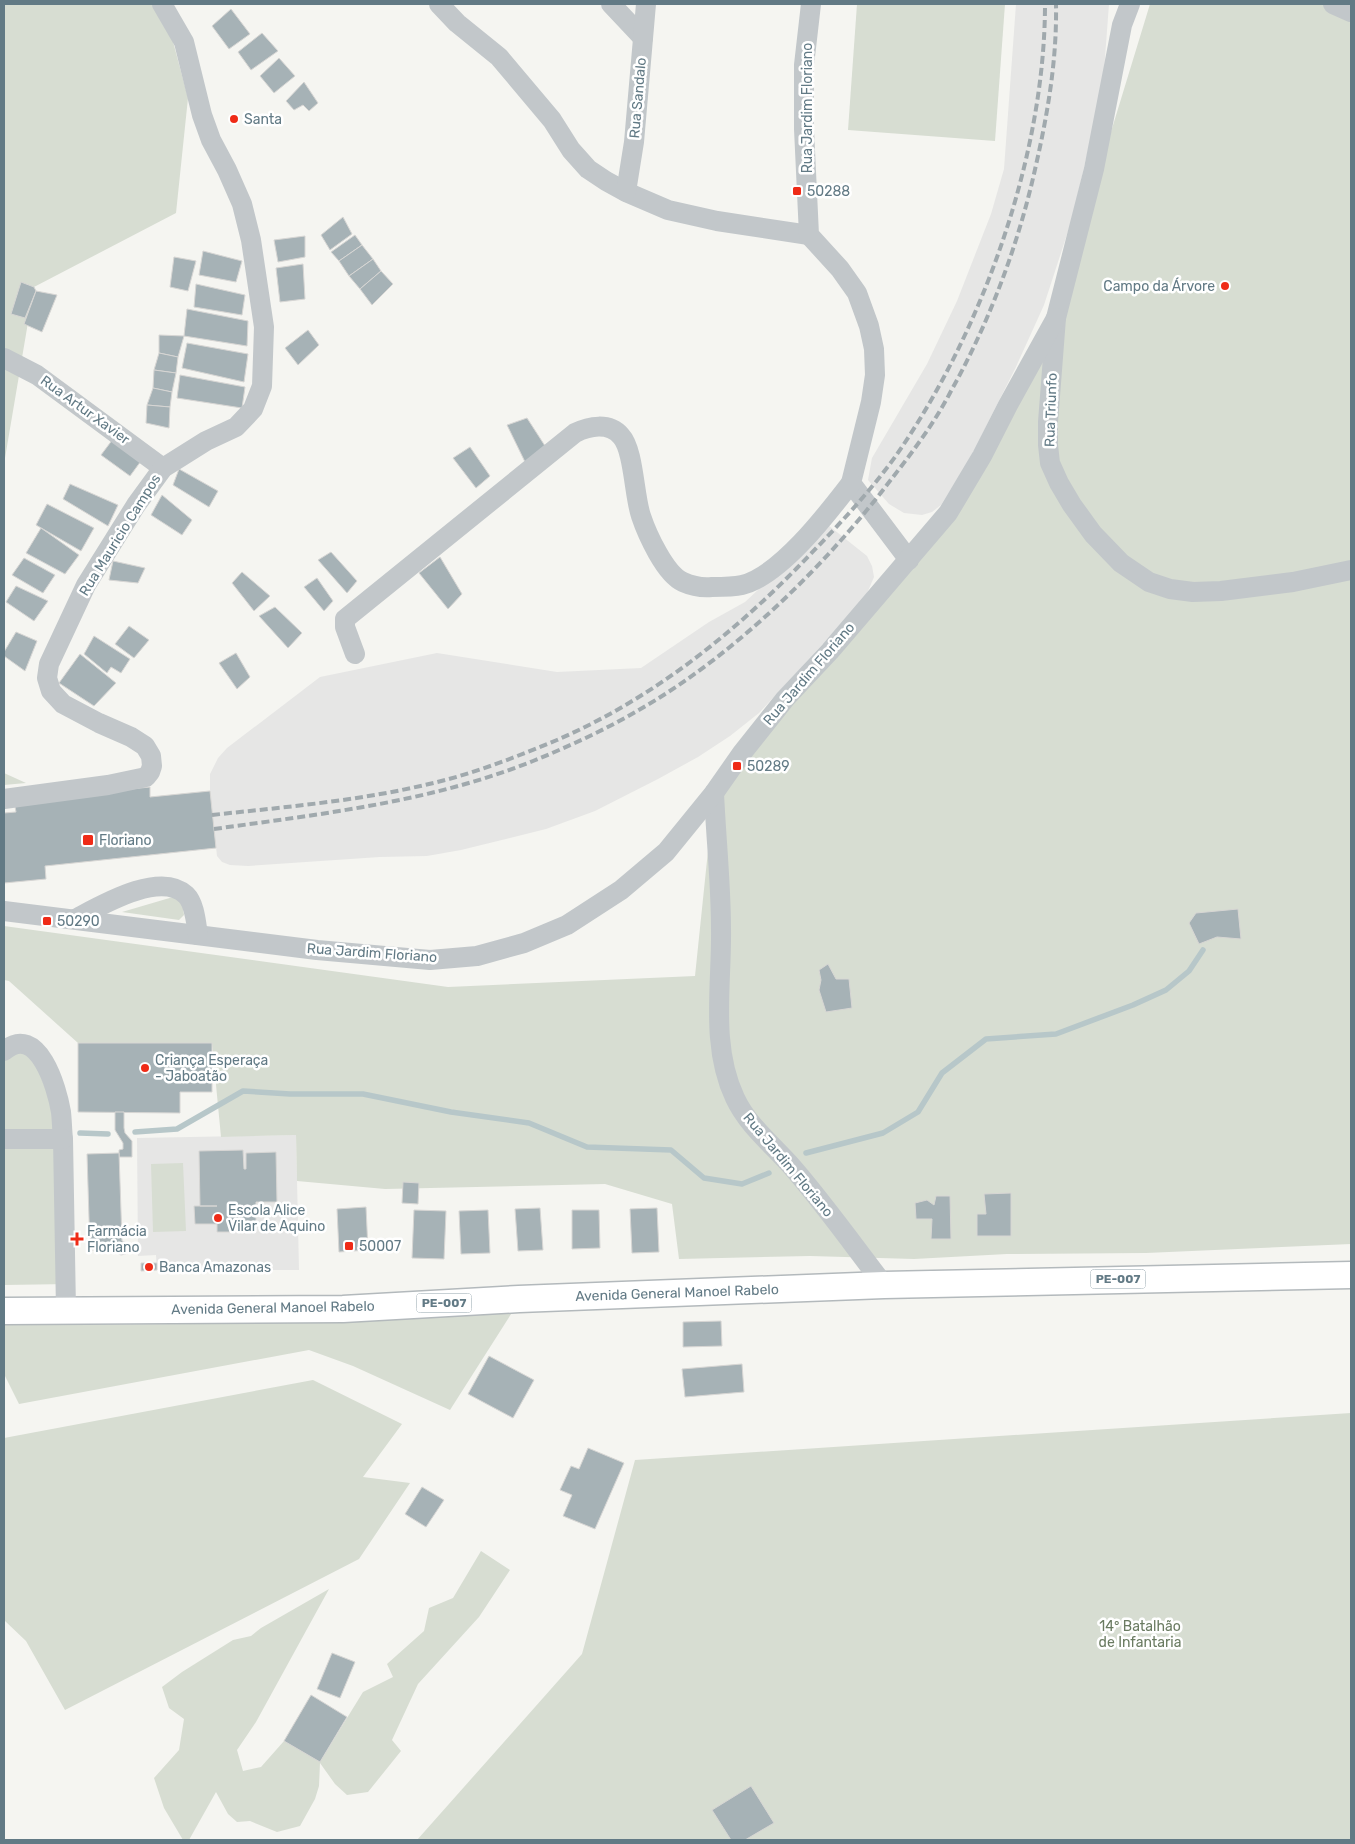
<svg xmlns="http://www.w3.org/2000/svg" width="1355" height="1844" viewBox="0 0 1355 1844" font-family="Rubik,sans-serif">
<style>
.built{fill:#e6e6e5}
.green{fill:#d7ddd2}
.lines{fill:none;stroke-linecap:round;stroke-linejoin:round}
.stream{stroke:#b7c7c9;stroke-width:5.5}
.building{fill:#a6b2b6;stroke:#d7d6d4}
.major-casing{stroke:#b3b9bc;stroke-width:29}
.minor{stroke:#c2c7ca;stroke-width:20}
.major{stroke:#fff;stroke-width:26}
.rail{stroke:#a0a9ad;stroke-width:4;stroke-dasharray:8 4;stroke-linecap:butt}
.poi-dot{fill:#ef2b17;stroke:#fff;stroke-width:2}
.labels{text-anchor:middle;dominant-baseline:central;stroke-width:5;stroke-linejoin:round;paint-order:stroke}
.shield{fill:#fff;stroke:#91a2aa;stroke-width:1}
.shield-label{font-size:12px;font-weight:bold;fill:#627a85}
.street-label{font-size:14px;fill:#627a85;stroke:#fff}
.poi-label{font-size:14px;fill:#627a85;stroke:#fff;text-anchor:start}
.park-label{font-size:14px;fill:#6a7b61;stroke:#fff}
</style>
<rect width="100%" height="100%" fill="#f5f5f1"/>
<g class="built">
<path d="M1016,4H1109L1104,71L1092,133L1072,219L1044,305L1015,369L969,460L941,505L932,512L922,515L904,513L889,504L868,480L872,458L927,364L957,301L991,214L1004,169Z"/>
<path d="M828,525L867,556L872,566L874,577L865,598L759,713L730,736L698,757L658,779L595,811L546,829L461,850L427,856L380,857L248,866L230,865L222,862L217,856L210,791V774L218,758L227,748L320,677L437,653L557,672L641,668L709,622L745,602Z"/>
<path d="M296,1135L299,1270H157L156,1255L138,1256L137,1138Z"/>
</g>
<g class="green">
<path d="M4,4H163L188,98L176,213L34,287L4,464Z"/>
<path d="M857,4H1005L995,141L848,130Z"/>
<path d="M1150,4H1331L1351,23V1244L1146,1253L1007,1254L914,1259L810,1256L679,1259L672,1204L605,1184L385,1189L297,1181L296,1135L221,1137L212,1043H78L9,981L4,980V926L448,987L695,976L714,793L970,476L1067,276Z"/>
<path d="M4,773L26,783L4,785Z"/>
<path d="M173,897L182,902L184,915L179,920L122,912Z"/>
<path d="M29,1046L65,1139L69,1284L4,1285V1053Z"/>
<path d="M183,1163L186,1231L153,1232L151,1164Z"/>
<path d="M513,1311L450,1410L353,1366L309,1350L19,1404L4,1374V1325C174,1324 344,1325 513,1311Z"/>
<path d="M313,1380L402,1424L363,1477L410,1483L359,1559L65,1710L26,1641L5,1621L4,1618V1438Z"/>
<path d="M1351,1413V1840H417L582,1654L635,1460Z"/>
<path d="M481,1551L510,1570L479,1617L418,1684L392,1740L401,1751L368,1792L347,1795L335,1784L320,1763L319,1786L315,1799L300,1826L277,1832L250,1821L237,1822L228,1814L216,1792L189,1840H183L164,1808L154,1778L179,1750L184,1719L169,1708L162,1687L182,1672L233,1640L251,1636L261,1628L329,1589L256,1722L237,1750L243,1771L261,1767L284,1741L320,1762L363,1692L393,1677L387,1664L424,1631L429,1608L453,1598Z"/>
</g>
<g class="lines">
<g class="stream">
<path d="M135,1132L177,1129L243,1091L290,1094H363L451,1112L529,1123L587,1147L671,1150L704,1178L742,1184L769,1173"/>
<path d="M80,1133L108,1134"/>
<path d="M806,1153L883,1133L918,1112L942,1073L986,1039L1056,1034L1133,1005L1166,990L1189,971L1203,950"/>
</g>
</g>
<g class="building">
<path d="M231,9L250,34L229,49L212,26Z"/>
<path d="M262,33L278,51L251,70L238,52Z"/>
<path d="M279,58L295,76L274,93L260,76Z"/>
<path d="M304,82L318,103L309,111L303,105L294,110L286,101Z"/>
<path d="M343,217L352,234L330,250L321,235Z"/>
<path d="M355,235L362,245L339,261L331,252Z"/>
<path d="M305,236V257L278,262L274,240Z"/>
<path d="M362,245L373,259L349,276L339,261Z"/>
<path d="M203,251L242,261L236,282L199,275Z"/>
<path d="M174,257L196,261L188,291L170,287Z"/>
<path d="M373,259L381,271L360,289L349,276Z"/>
<path d="M303,264L305,299L280,302L276,268Z"/>
<path d="M381,271L393,284L372,305L360,289Z"/>
<path d="M21,282L34,287L36,291L25,318L11,314Z"/>
<path d="M196,284L245,295L242,315L194,307Z"/>
<path d="M36,291L57,295L42,332L24,324Z"/>
<path d="M187,309L248,321L247,346L184,336Z"/>
<path d="M308,330L319,345L298,365L285,348Z"/>
<path d="M159,335L184,336L178,357L159,353Z"/>
<path d="M187,343L248,354L244,382L182,368Z"/>
<path d="M159,353L178,357L176,373L154,370Z"/>
<path d="M154,370L176,373L172,392L153,388Z"/>
<path d="M180,375L245,387L242,408L177,398Z"/>
<path d="M153,388L172,392L170,407L147,405Z"/>
<path d="M147,405L170,407L169,428L146,423Z"/>
<path d="M527,418L547,449L527,466L507,425Z"/>
<path d="M113,439L141,461L130,476L101,455Z"/>
<path d="M470,447L490,476L476,488L453,458Z"/>
<path d="M179,469L218,491L209,507L173,485Z"/>
<path d="M70,484L118,505L108,526L63,499Z"/>
<path d="M162,495L192,520L182,535L151,515Z"/>
<path d="M47,504L94,528L81,551L36,525Z"/>
<path d="M41,528L79,555L65,574L26,553Z"/>
<path d="M331,552L357,581L347,593L318,560Z"/>
<path d="M440,557L462,594L448,609L419,573Z"/>
<path d="M24,558L55,575L43,593L12,575Z"/>
<path d="M113,561L145,568L138,583L109,580Z"/>
<path d="M242,572L270,596L254,611L232,583Z"/>
<path d="M317,578L333,601L324,611L304,587Z"/>
<path d="M16,586L48,601L34,621L6,602Z"/>
<path d="M275,607L302,633L288,648L259,616Z"/>
<path d="M129,626L149,640L134,658L115,644Z"/>
<path d="M16,632L37,641L25,671L4,656V652Z"/>
<path d="M94,636L130,659L121,673L111,667L107,673L84,654Z"/>
<path d="M236,653L250,677L237,689L219,663Z"/>
<path d="M80,654L116,683L94,706L59,683Z"/>
<path d="M150,787V797L210,791L216,848L45,866L46,879L4,883V813L16,812L14,801Z"/>
<path d="M1238,909L1241,939L1217,937L1199,944L1189,923L1196,913Z"/>
<path d="M828,964L836,979H849L852,1008L826,1012L819,990L821,980L819,970Z"/>
<path d="M78,1043H212V1092H180V1113L78,1112Z"/>
<path d="M115,1112H124V1128L125,1133L132,1141V1157H119V1150L123,1149V1143L115,1130Z"/>
<path d="M243,1150L244,1169H246V1153L276,1152L277,1202H256V1221H233V1232H217V1224H195L194,1206H217H200L199,1151Z"/>
<path d="M119,1153L122,1241L128,1243L130,1248L126,1254L121,1255L117,1253L115,1249L90,1250L87,1154Z"/>
<path d="M403,1182L419,1183L418,1204L402,1203Z"/>
<path d="M1011,1193V1236H977V1214H986L984,1194Z"/>
<path d="M936,1196H950L951,1239H931L932,1219H916L915,1203L927,1200L934,1205Z"/>
<path d="M366,1207L368,1250L339,1252L337,1209Z"/>
<path d="M540,1208L543,1250L518,1251L515,1209Z"/>
<path d="M657,1208L659,1252L632,1253L630,1209Z"/>
<path d="M414,1210L446,1211L444,1259L412,1258Z"/>
<path d="M488,1210L490,1253L461,1254L459,1211Z"/>
<path d="M572,1210H599L600,1248L572,1249Z"/>
<path d="M141,1263H157V1270L141,1271Z"/>
<path d="M721,1321L722,1346L683,1347V1322Z"/>
<path d="M489,1356L534,1380L513,1418L468,1394Z"/>
<path d="M742,1364L744,1392L685,1397L682,1369Z"/>
<path d="M588,1448L624,1463L595,1529L563,1516L572,1495L560,1490L571,1466L579,1469Z"/>
<path d="M422,1487L444,1500L426,1527L405,1514Z"/>
<path d="M332,1653L355,1662L340,1698L317,1689Z"/>
<path d="M311,1695L347,1717L320,1762L284,1741Z"/>
<path d="M751,1786L774,1823L745,1840H731L712,1810Z"/>
</g>
<g class="lines">
<g class="major-casing">
<path id="major" d="M4,1311L343,1309L519,1299L884,1285L1351,1275"/>
</g>
<g class="minor">
<path d="M439,4L457,23L499,57L552,120L571,150L588,169L606,181L626,192L668,210L717,221L809,235"/>
<path d="M611,4L643,38"/>
<path d="M811,4L804,65V129L809,235L840,269L857,293L869,326L874,349L875,375L871,402L851,483L909,560"/>
<path d="M1130,4L1122,25L1094,169L1056,318L1048,422V445L1050,463L1059,483L1072,505L1093,534L1121,563L1149,582L1170,589L1193,592L1221,591L1293,582L1351,570"/>
<path d="M1333,4L1351,12"/>
<path d="M626,192L634,142L646,4"/>
<path d="M4,358L37,375L163,468"/>
<path d="M355,654L345,627V619L575,433C589,426 609,422 621,436C634,450 634,496 641,516C647,534 665,574 683,582C692,586 702,588 712,587C722,587 733,587 742,585C780,576 828,513 851,483"/>
<path d="M714,793C716,838 721,884 721,929C722,984 710,1046 735,1098C748,1126 773,1145 793,1168C825,1205 854,1246 884,1285"/>
<path d="M4,799L108,785L146,777L150,772L152,766L151,756L145,746L131,737L99,723L63,704L51,691L47,678L49,664L86,585L136,505L163,468L206,441L236,427L253,409L262,386L264,327L251,240L242,204L227,170L211,140L202,115L184,42L162,4"/>
<path d="M4,911L317,950L430,960L477,956L524,943L567,925L621,890L666,852L714,793L742,753L785,699L830,651L948,513L982,456L1008,405L1056,318"/>
<path d="M75,919C100,906 160,870 186,895C195,904 196,923 198,935"/>
<path d="M4,1051C38,1022 57,1088 61,1112C62,1121 62,1130 63,1139L66,1310"/>
<path d="M4,1139H63"/>
</g>
<use href="#major" class="major"/>
<g class="rail">
<path d="M212,815C285,807 358,801 429,784C473,774 516,757 557,740C649,700 727,639 797,568C831,533 866,497 895,457C982,333 1045,156 1045,4"/>
<path d="M214,829C321,814 431,802 533,761C570,746 609,728 644,707C738,652 828,563 893,477C914,450 935,422 951,391C990,321 1019,243 1036,165C1048,112 1057,59 1056,4"/>
</g>
</g>
<g class="poi-dot">
<circle cx="234" cy="119" r="5"/>
<rect x="792" y="186" width="10" height="10" rx="2.5"/>
<circle cx="1225" cy="286" r="5"/>
<rect x="732" y="761" width="10" height="10" rx="2.5"/>
<rect x="82" y="834" width="12" height="12" rx="2.5"/>
<rect x="42" y="916" width="10" height="10" rx="2.5"/>
<circle cx="145" cy="1068" r="5"/>
<circle cx="218" cy="1218" r="5"/>
<path d="M74.5 1231.5h5v5h5v5h-5v5h-5v-5h-5v-5h5z"/>
<rect x="344" y="1241" width="10" height="10" rx="2.5"/>
<circle cx="149" cy="1267" r="5"/>
</g>
<g class="labels">
<g class="shield">
<rect x="1090.5" y="1269.5" width="55" height="19" rx="4"/>
<rect x="416.5" y="1293.5" width="55" height="19" rx="4"/>
</g>
<g class="shield-label">
<text x="1118" y="1279">PE-007</text>
<text x="444" y="1303">PE-007</text>
</g>
<g class="street-label">
<text transform="translate(638 98) rotate(-85)">Rua Sandalo</text>
<text transform="translate(807 108) rotate(-90)">Rua Jardim Floriano</text>
<text transform="translate(85 410) rotate(36)">Rua Artur Xavier</text>
<text transform="translate(1051 410) rotate(-88)">Rua Triunfo</text>
<text transform="translate(120 535) rotate(-58)">Rua Mauricio Campos</text>
<text transform="translate(809 674) rotate(-49)">Rua Jardim Floriano</text>
<text transform="translate(372 953) rotate(4)">Rua Jardim Floriano</text>
<text transform="translate(788 1165) rotate(50)">Rua Jardim Floriano</text>
<text transform="translate(677 1293) rotate(-2)">Avenida General Manoel Rabelo</text>
<text transform="translate(273 1308) rotate(-1)">Avenida General Manoel Rabelo</text>
</g>
<g class="poi-label">
<text x="244" y="119">Santa</text>
<text x="807" y="191">50288</text>
<text x="1215" y="286" text-anchor="end">Campo da Árvore</text>
<text x="747" y="766">50289</text>
<text x="99" y="840">Floriano</text>
<text x="57" y="921">50290</text>
<text x="155" y="1060">Criança Esperaça<tspan x="155" dy="16">- Jaboatão</tspan></text>
<text x="228" y="1210">Escola Alice<tspan x="228" dy="16">Vilar de Aquino</tspan></text>
<text x="87" y="1231">Farmácia<tspan x="87" dy="16">Floriano</tspan></text>
<text x="359" y="1246">50007</text>
<text x="159" y="1267">Banca Amazonas</text>
</g>
<g class="park-label">
<text x="1140" y="1626">14° Batalhão<tspan x="1140" dy="16">de Infantaria</tspan></text>
</g>
</g>
<rect width="1355" height="1844" fill="none" stroke="#627a85" stroke-width="10"/>
</svg>
